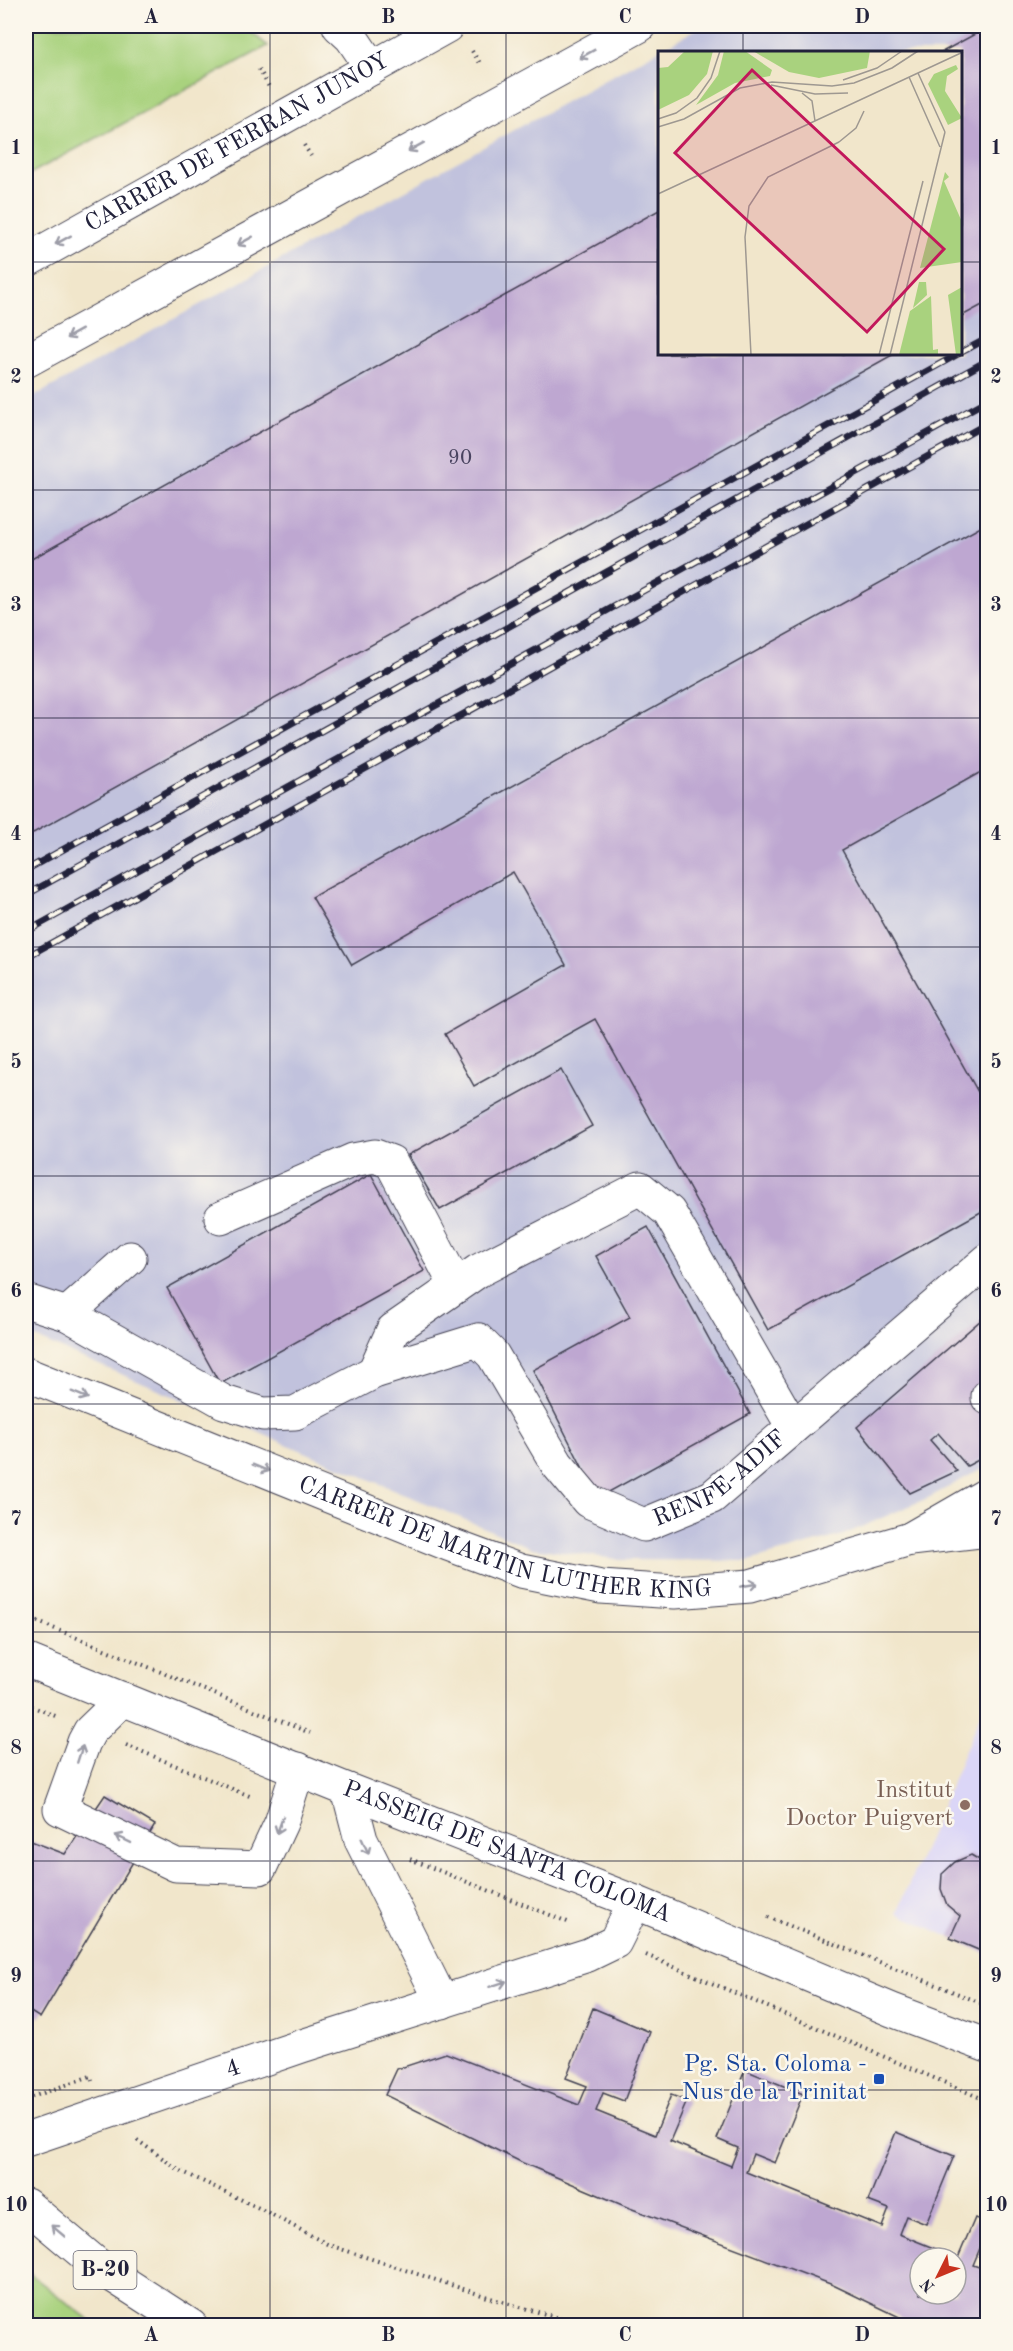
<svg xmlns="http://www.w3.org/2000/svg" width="1013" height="2351" viewBox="0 0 1013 2351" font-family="'Old Standard TT',serif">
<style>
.built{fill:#dbd6f7}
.industrial{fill:#c1c2dd;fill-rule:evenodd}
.green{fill:#a9d27e;stroke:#667a5c;stroke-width:1.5}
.building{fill:#bea7d1;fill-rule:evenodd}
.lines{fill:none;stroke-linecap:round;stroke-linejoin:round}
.minor-casing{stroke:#413f51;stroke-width:35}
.major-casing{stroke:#413f51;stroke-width:35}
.highway-casing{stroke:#413f51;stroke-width:35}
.path{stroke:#413f51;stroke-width:4;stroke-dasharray:1.5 4.5;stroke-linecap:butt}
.minor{stroke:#fff;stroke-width:33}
.major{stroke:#fff;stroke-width:33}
.highway{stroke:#fff;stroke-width:33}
.rail-casing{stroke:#22223b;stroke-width:7}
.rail{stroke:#fbf7ec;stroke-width:4.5;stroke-dasharray:14;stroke-linecap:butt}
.oneway{stroke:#9c9ca7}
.grid{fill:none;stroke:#22223b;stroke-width:1.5;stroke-opacity:0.55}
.education-dot{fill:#8d6e63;stroke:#fbf7ec;stroke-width:2}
.transit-dot{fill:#1a4fb4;stroke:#fbf7ec;stroke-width:2}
.labels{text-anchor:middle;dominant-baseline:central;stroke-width:5;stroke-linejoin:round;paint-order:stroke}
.number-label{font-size:21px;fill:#494360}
.shield{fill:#fbf7ec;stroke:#636270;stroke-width:1.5}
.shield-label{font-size:22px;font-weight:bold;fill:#22223b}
.street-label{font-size:24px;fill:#22223b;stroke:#fbf7ec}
.education-label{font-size:24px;fill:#785e54;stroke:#fbf7ec;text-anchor:end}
.transit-label{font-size:24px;fill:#164399;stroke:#fbf7ec;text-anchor:end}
.inset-road{fill:none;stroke:#9e9891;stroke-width:1.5}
.view{fill:#c2185b;fill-opacity:0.15;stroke:#c2185b;stroke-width:3}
.inset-edge{fill:none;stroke:#22223b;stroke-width:3}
.neatline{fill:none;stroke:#22223b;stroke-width:2}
.grid-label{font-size:20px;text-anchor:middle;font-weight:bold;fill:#22223b}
</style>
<rect width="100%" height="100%" fill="#fbf7ec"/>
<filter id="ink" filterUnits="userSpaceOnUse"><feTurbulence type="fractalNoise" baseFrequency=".0167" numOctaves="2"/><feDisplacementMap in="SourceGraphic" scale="12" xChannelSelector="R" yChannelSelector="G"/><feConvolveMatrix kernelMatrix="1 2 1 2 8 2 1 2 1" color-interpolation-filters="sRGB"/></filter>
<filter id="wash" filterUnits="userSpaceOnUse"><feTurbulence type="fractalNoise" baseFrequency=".008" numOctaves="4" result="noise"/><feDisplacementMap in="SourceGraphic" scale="24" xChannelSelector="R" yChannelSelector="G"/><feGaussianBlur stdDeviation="1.35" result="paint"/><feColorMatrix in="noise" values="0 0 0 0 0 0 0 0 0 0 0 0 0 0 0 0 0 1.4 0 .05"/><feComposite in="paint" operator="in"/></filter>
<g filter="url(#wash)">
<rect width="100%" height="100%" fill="#f1e6cb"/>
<path class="built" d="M987,1698V1954L897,1913Z"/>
<path class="industrial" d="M702,26H987V1466L930,1497L843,1535L749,1561L624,1560L532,1548L26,1334V401ZM659,52H960V354H659Z"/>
<g class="green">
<path d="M26,26H243L268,46L26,176Z"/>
<path d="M26,2271L96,2325H26Z"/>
</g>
<g id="blocks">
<g class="building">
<path d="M988,27V302L960,317V52H942Z"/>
<path d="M659,210V354H894L26,837V562Z"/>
<path d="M988,523V768L842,850L988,1110V1208L768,1330L595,1019L474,1086L445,1034L566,965L513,872L352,965L312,897Z"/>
<path d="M561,1070L592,1126L440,1210L408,1155Z"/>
<path d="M371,1174L424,1271L220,1384L167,1288Z"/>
<path d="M648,1227L750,1414L598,1498L533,1370L630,1317L596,1256Z"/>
<path d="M988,1314V1455L967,1466L938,1433L930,1440L957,1471L910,1493L857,1427Z"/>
<path d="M105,1795L155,1825L40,2018L26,2009V1839L65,1854Z"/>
<path d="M971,1855L988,1865V1954L950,1938L960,1916L947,1905L941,1889L942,1874L955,1862Z"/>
<path d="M593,2008L650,2032L624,2101L603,2093L596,2111L655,2135L671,2095L687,2101L670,2141L731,2166L738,2148L717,2139L745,2070L803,2094L775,2163L753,2154L746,2172L882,2227L889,2209L868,2201L896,2132L954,2156L926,2224L906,2216L899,2234L958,2258L975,2218L988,2223V2229L973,2265L988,2270V2326H918L833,2285L627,2207L523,2163L385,2095L397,2069L446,2053L579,2105L587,2086L566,2078ZM920,2258H956V2294H920Z"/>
</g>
</g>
</g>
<g filter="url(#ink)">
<use href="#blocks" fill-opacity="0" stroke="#413f51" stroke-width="1.5"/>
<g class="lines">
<g class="minor-casing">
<g id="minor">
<path d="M339,26L351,37L372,68"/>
<path d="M221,1218L353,1160L375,1156L391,1162L456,1286"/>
<path id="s1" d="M26,1301L67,1314L224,1402L263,1414L295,1413L374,1372L478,1340L493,1355L557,1464L588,1501L644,1525L712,1497L988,1260"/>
<path d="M67,1314L130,1258"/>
<path d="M374,1372L393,1330L478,1271L640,1188L669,1212L793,1427"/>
<path d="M988,1396V1398"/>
<path d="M910,1539L988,1530"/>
<path id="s2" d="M26,1660L348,1790L635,1902L892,2010L988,2046"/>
<path d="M123,1699L90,1731L84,1742L60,1809L176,1865L260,1868L281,1823L298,1769"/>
<path d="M348,1790L361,1840L442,2002"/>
<path id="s3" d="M26,2140L302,2046L588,1955L615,1942L635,1902"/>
</g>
</g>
<g class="major-casing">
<g id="major">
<path id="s4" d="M26,261L447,26"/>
<path id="s5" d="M26,1374L448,1544L521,1571L601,1587L675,1592L750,1586L910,1539L988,1494"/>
</g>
</g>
<g class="highway-casing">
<g id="highway">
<path d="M26,361L639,26"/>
<path d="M26,2205L101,2268L191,2326"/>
</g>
</g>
<g class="path">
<path d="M472,51L480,63"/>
<path d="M259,69L269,87"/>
<path d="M304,145L311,156"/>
<path d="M26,1617L310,1733"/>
<path d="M26,1704L58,1717"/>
<path d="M126,1745L252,1797"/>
<path d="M410,1859L570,1923"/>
<path d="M768,1917L981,2003"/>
<path d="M646,1955L988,2101"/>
<path d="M26,2099L91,2076L92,2080"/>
<path d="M137,2140L179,2170L263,2210L329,2245L506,2303L588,2326"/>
</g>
<use href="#minor" class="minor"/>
<use href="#major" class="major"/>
<use href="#highway" class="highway"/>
<g class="rail-casing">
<g id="rail">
<path d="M960,353L988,338"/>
<path d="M26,870L958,354"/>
<path d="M26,895L988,360"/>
<path d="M26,932L988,400"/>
<path d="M26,957L988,423"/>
</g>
</g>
<use href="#rail" class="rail"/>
</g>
<defs><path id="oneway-shaft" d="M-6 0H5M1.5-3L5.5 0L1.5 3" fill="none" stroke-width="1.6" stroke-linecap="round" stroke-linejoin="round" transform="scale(1.5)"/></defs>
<g class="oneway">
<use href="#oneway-shaft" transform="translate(587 54) rotate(151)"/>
<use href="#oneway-shaft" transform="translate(416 147) rotate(151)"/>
<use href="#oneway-shaft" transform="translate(63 240) rotate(151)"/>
<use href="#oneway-shaft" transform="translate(245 241) rotate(151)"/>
<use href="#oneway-shaft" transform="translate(74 334) rotate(151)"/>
<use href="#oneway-shaft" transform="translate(80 1395) rotate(22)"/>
<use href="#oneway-shaft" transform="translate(261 1468) rotate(22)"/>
<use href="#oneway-shaft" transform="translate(749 1585) rotate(-10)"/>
<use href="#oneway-shaft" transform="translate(80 1754) rotate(-72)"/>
<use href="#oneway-shaft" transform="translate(280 1825) rotate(110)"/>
<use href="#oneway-shaft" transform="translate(123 1839) rotate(-154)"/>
<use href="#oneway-shaft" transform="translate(365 1846) rotate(66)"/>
<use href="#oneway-shaft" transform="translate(498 1984) rotate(-18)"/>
<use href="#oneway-shaft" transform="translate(58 2231) rotate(-140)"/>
</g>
</g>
<path class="grid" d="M270,26V2326M506,26V2326M743,26V52M26,262H659M960,262H988M743,354V2326M26,490H988M26,718H988M26,947H988M26,1176H988M26,1404H988M26,1632H988M26,1861H988M26,2090H988"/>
<circle class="education-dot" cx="965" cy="1805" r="6"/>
<rect class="transit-dot" x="873" y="2073" width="12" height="12" rx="3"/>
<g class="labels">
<g class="number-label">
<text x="460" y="458">90</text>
</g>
<rect class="shield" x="73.5" y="2251" width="63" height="38" rx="4.5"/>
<g class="shield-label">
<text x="105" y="2270">B-20</text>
</g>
<g class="street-label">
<text stroke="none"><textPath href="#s4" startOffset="242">CARRER DE FERRAN JUNOY</textPath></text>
<text stroke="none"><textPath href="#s1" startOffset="840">RENFE-ADIF</textPath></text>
<text stroke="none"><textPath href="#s5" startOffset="510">CARRER DE MARTIN LUTHER KING</textPath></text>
<text stroke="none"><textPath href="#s2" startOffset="518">PASSEIG DE SANTA COLOMA</textPath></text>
<text stroke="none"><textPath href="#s3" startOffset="219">4</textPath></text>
</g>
<g class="education-label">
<text x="953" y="1791">Institut<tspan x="953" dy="28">Doctor Puigvert</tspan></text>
</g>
<g class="transit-label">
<text x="867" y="2065">Pg. Sta. Coloma -<tspan x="867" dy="28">Nus de la Trinitat</tspan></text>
</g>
</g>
<g transform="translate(658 51)">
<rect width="304" height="304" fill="#f1e6cb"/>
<path d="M27,0H55L49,23L31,44L0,59V17L10,16ZM66,0H87L114,19L112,25L77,32L38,54L60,24ZM95,0H212L209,17L161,27L131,21ZM298,14L300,18L289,25L287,40L304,67L290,74L270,33L276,23ZM287,121L291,126L286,130L304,171V211L262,217ZM261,231H268L269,244L255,257ZM304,236V304H298L290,244ZM273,245L275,299L280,298V304H241L252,260Z" fill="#a9d27e"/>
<path class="inset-road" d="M260,22L287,81M251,26L282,96M185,29L219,17L244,0M113,34L157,43L190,42M144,42L154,50L157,70M0,68L18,62L39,47L53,27L62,0M0,76L26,68L82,37L114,31L174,35L196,32L234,17L260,0M181,91L198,77L206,60M0,143L305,1M93,304L87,186L91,155L110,126L181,91M221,304L265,130M232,304L287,81"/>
<path class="view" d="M94,19L286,198L209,281L17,102Z"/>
<rect width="304" height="304" class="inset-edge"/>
</g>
<rect width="1013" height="2351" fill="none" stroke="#fbf7ec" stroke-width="66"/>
<g transform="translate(938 2276) rotate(227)"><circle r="28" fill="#fbf7ec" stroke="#a4a2a5" stroke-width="1.5"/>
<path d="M0-4.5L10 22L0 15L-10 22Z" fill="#c8321e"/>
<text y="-9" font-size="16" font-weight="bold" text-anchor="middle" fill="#22223b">N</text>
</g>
<rect x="33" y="33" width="947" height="2285" class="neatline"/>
<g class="grid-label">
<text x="151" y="23">A</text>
<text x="388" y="23">B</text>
<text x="625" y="23">C</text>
<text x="862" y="23">D</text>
<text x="16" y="154">1</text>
<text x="996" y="154">1</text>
<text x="16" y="383">2</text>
<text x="996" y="383">2</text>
<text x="16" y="611">3</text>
<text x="996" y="611">3</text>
<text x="16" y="840">4</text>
<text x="996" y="840">4</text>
<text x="16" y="1068">5</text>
<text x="996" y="1068">5</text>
<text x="16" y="1297">6</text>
<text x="996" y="1297">6</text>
<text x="16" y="1525">7</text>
<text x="996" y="1525">7</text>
<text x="16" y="1754">8</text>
<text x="996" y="1754">8</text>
<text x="16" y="1982">9</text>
<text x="996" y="1982">9</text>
<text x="16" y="2211">10</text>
<text x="996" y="2211">10</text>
<text x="151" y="2341">A</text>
<text x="388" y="2341">B</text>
<text x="625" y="2341">C</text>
<text x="862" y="2341">D</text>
</g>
</svg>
